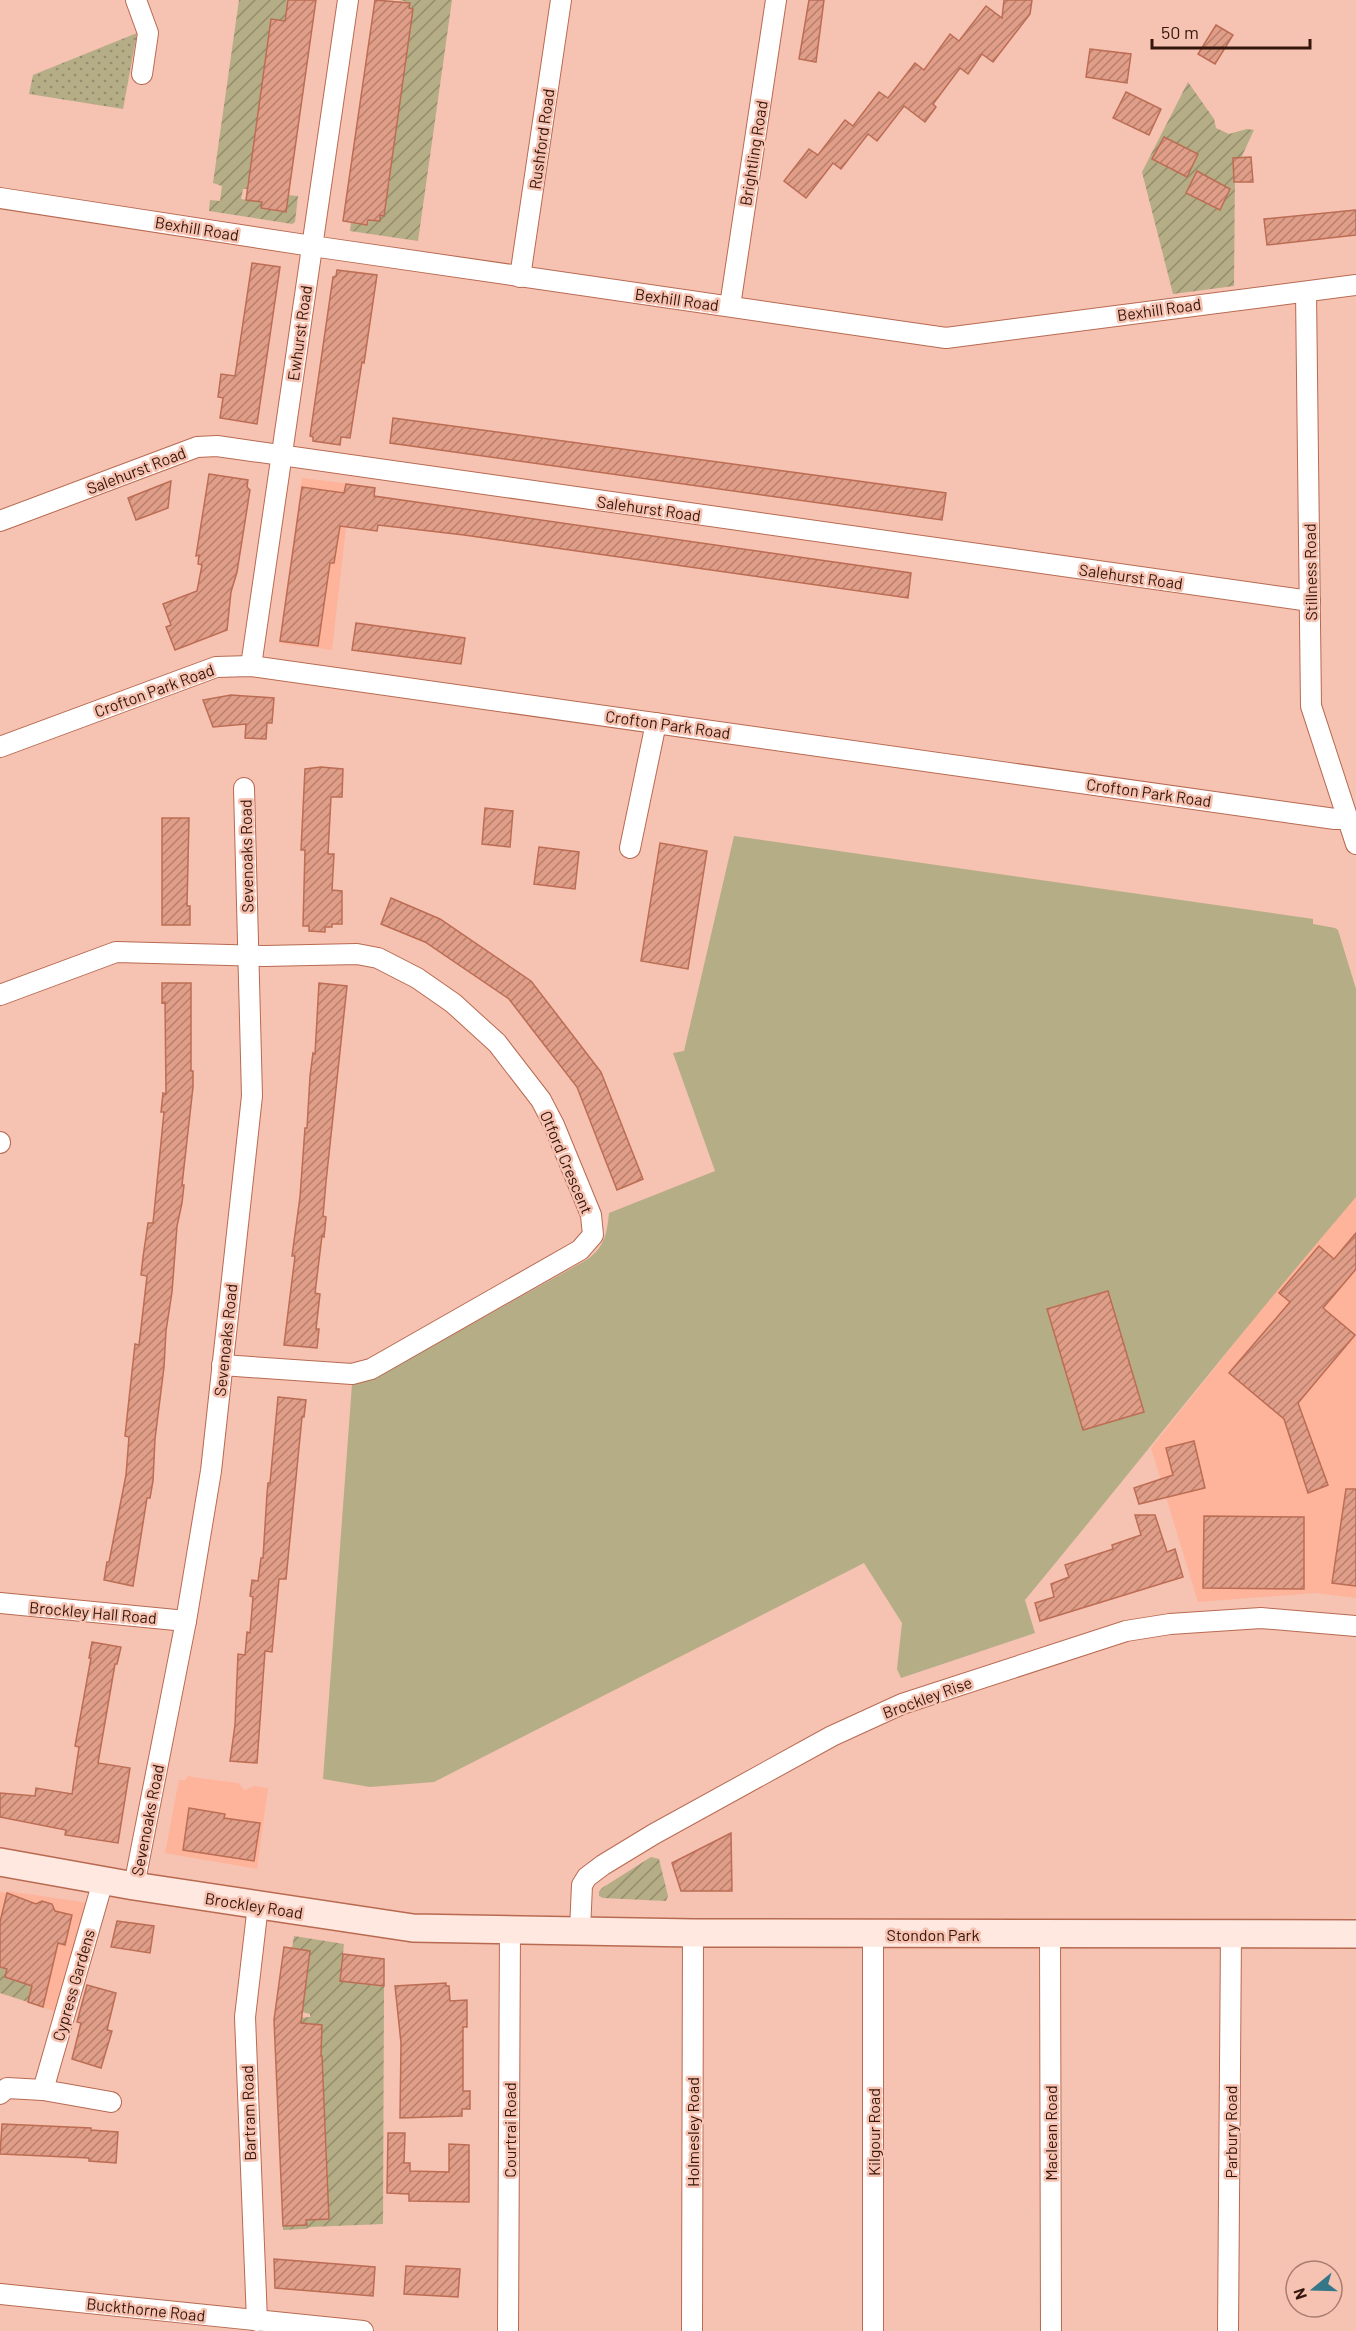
<svg xmlns="http://www.w3.org/2000/svg" width="1356" height="2331" viewBox="0 0 1356 2331" font-family="Barlow,sans-serif">
<style>
.built{fill:#feb39b}
.grass{fill:url(#grass-dots)}
.garden{fill:url(#garden-furrows)}
.pitch{fill:#b5ad86}
.building{fill:url(#building-hatch);stroke:#bc6d54;stroke-width:1.5}
.lines{fill:none;stroke-linecap:round;stroke-linejoin:round}
.minor-casing{stroke:#b86a51;stroke-width:22}
.secondary-casing{stroke:#b86a51;stroke-width:30}
.minor{stroke:#fff;stroke-width:20}
.secondary{stroke:#ffe8e0;stroke-width:27}
.labels{text-anchor:middle;dominant-baseline:central;stroke-width:5;stroke-linejoin:round;paint-order:stroke}
.street-label{font-size:16px;fill:#35160c;stroke:#f6c2b1}
</style>
<defs>
<pattern id="grass-dots" width="8" height="8" patternUnits="userSpaceOnUse" patternTransform="scale(1.5)"><rect width="8" height="8" fill="#b5ad86"/><path d="M2 2h.1M6 6h.1" fill="none" stroke="#948c6c" stroke-width="1.8" stroke-linecap="round"/></pattern>
<pattern id="garden-furrows" width="10" height="10" patternUnits="userSpaceOnUse" patternTransform="scale(1.5)"><rect width="10" height="10" fill="#b5ad86"/><path d="M-1 1l2-2M0 10L10 0M9 11l2-2" fill="none" stroke="#948c6c"/></pattern>
<pattern id="building-hatch" width="6" height="6" patternUnits="userSpaceOnUse" patternTransform="scale(1.5)"><rect width="6" height="6" fill="#e09d88"/><path d="M-1 1l2-2M0 6l6-6M5 7l2-2" fill="none" stroke="#b67f6e"/></pattern>
</defs>
<rect width="100%" height="100%" fill="#f6c2b1"/>
<g class="built">
<path d="M302,478L351,484L332,650L279,643Z"/>
<path d="M1356,1197V1598L1315,1593L1198,1602L1151,1448L1279,1287Z"/>
<path d="M189,1775L191,1777L238,1783L245,1790L254,1786L268,1788L257,1869L165,1853L179,1780H185Z"/>
<path d="M7,1891L89,1903L57,2012L0,1993V1892L6,1893Z"/>
</g>
<path class="grass" d="M137,33L123,109L29,94L33,75Z"/>
<g class="garden">
<path d="M239,0H288L285,21L261,95L250,170L264,183L248,180L247,189H243L241,199L262,202L261,208L286,212L288,195L298,196L295,222L292,224L209,211L210,200L220,201L222,186L213,183Z"/>
<path d="M400,0H452L418,241L350,231L351,222L367,225L370,220L379,221L380,215L384,216L385,209L381,208L384,189H388L390,181L386,180L393,152L390,151L396,131L397,102H400L401,95L397,94L400,73L404,74L406,66H402L404,45H408L409,38L406,37L413,9L409,8L410,3Z"/>
<path d="M1188,82L1214,119L1216,128L1229,134L1247,129L1254,130L1235,171L1234,286L1173,294L1142,172Z"/>
<path d="M651,1857L659,1859L668,1896L666,1901L603,1898L599,1896V1892L602,1888Z"/>
<path d="M294,1936L344,1944L340,1981L384,1986L383,2224L310,2227L305,2229L283,2230V2226L307,2224L306,2220L329,2219L328,2194L306,2195L328,2185L322,2056L300,2055L321,2025L298,2023V2018L310,2017V2014L302,2012L310,1951L292,1948Z"/>
<path d="M39,1957L28,2002L0,1993V1967L7,1969Z"/>
</g>
<path class="pitch" d="M734,836L1313,919V924L1335,928L1338,930L1356,989V1197C1243,1329 1136,1466 1025,1600L1035,1633L901,1678L897,1669L902,1623L864,1563L434,1782L370,1787L323,1779L352,1384L379,1376L588,1259C605,1246 607,1233 609,1213L715,1171L673,1053L684,1051Z"/>
<g class="building">
<path d="M288,0H316L286,212L261,208L262,202L246,200L271,19L285,21Z"/>
<path d="M375,0L410,3L409,8L413,9L384,216L380,215V221L368,220L367,225L343,221Z"/>
<path d="M809,0H824L816,62L799,59Z"/>
<path d="M1004,0H1032L1030,14L993,62L982,54L968,74L960,68L933,104L936,107L925,122L904,106L877,141L868,134L841,169L833,163L806,198L784,181L809,149L818,155L845,120L853,126L879,92L888,98L915,63L924,70L950,34L959,41L986,6L1002,18Z"/>
<path d="M1216,25L1233,35L1215,64L1198,54Z"/>
<path d="M1090,49L1131,54L1127,83L1086,77Z"/>
<path d="M1126,92L1161,109L1149,135L1113,118Z"/>
<path d="M1164,137L1198,154L1187,177L1152,159Z"/>
<path d="M1251,157L1253,182H1234L1233,158Z"/>
<path d="M1197,171L1230,189L1220,210L1186,193Z"/>
<path d="M1356,210V235L1267,245L1264,219Z"/>
<path d="M252,263L280,267L257,424L220,418L223,398L218,397L221,374L235,376Z"/>
<path d="M337,270L377,275L364,363L362,362L350,438L341,437L340,445L313,441V437L310,436L333,277L336,276Z"/>
<path d="M393,418L946,493L942,520L390,443Z"/>
<path d="M209,474L248,480L247,487L250,490L237,572L231,592L227,630L175,650L166,627L171,625L163,604L197,591L202,565L198,564L199,555L196,556Z"/>
<path d="M171,481L168,508L136,520L128,498Z"/>
<path d="M346,484L375,488L374,496L911,573L908,598L464,535L378,525L377,531L340,526L334,563H330L318,646L280,641L302,487L344,493Z"/>
<path d="M356,623L465,638L461,664L352,650Z"/>
<path d="M231,695L274,698L272,723H267L266,739L245,738L246,724L213,727L203,700Z"/>
<path d="M321,767L343,769L342,797H331L328,854H334L332,890L342,891V924H332V927H325V932L309,931V926H303L305,850H301L305,769Z"/>
<path d="M485,808L513,811L510,847L482,844Z"/>
<path d="M162,818H189L187,906H190V925H162Z"/>
<path d="M660,843L707,851L688,969L641,961Z"/>
<path d="M539,847L579,852L575,889L534,884Z"/>
<path d="M391,898L440,919L531,981L601,1072L643,1179L617,1190L577,1087L532,1029L509,999L425,942L381,924Z"/>
<path d="M162,983H191V1071H193V1087L182,1185H184L182,1203L177,1226L172,1292L166,1331L164,1367L155,1439L153,1481L150,1498H147L133,1586L104,1580L107,1562H109L126,1475L129,1437L125,1436L135,1344L139,1345L147,1276L141,1275L143,1257L148,1223H153L164,1112H161L163,1093L166,1094L165,1002L162,1003Z"/>
<path d="M319,983L347,986L326,1182L323,1216L326,1217L324,1237L322,1236L315,1293L320,1294L316,1329H319L317,1348L284,1345L295,1256H292L300,1197L305,1128H307L310,1076L313,1053L315,1054Z"/>
<path d="M1356,1233V1269L1323,1308L1355,1335L1298,1403L1328,1485L1308,1493L1284,1419L1229,1373L1290,1302L1279,1293L1319,1246L1334,1259Z"/>
<path d="M1108,1291L1144,1412L1083,1430L1047,1309Z"/>
<path d="M278,1397L306,1400L304,1417H302L286,1579H279L272,1652L265,1651L257,1763L230,1761L235,1725L238,1654L245,1655L247,1632L250,1633L253,1597L250,1596L252,1580L258,1581L261,1558H263L267,1494L268,1483H270Z"/>
<path d="M1194,1441L1205,1488L1139,1504L1134,1488L1173,1475L1166,1448Z"/>
<path d="M1346,1489H1356V1586L1332,1583Z"/>
<path d="M1135,1515H1155L1167,1552L1175,1549L1183,1577L1040,1621L1035,1603L1054,1597L1051,1584L1069,1577L1065,1565L1113,1549L1112,1545L1141,1535Z"/>
<path d="M1204,1516L1304,1517V1589L1203,1588Z"/>
<path d="M92,1642L121,1647L117,1664H115L98,1763L130,1768L118,1843L65,1835L66,1830L0,1817V1793L35,1796L36,1788L72,1794L79,1747L75,1746L91,1658H89Z"/>
<path d="M189,1808L225,1814L224,1818L260,1823L254,1861L183,1850Z"/>
<path d="M731,1833L732,1891H681L672,1863Z"/>
<path d="M7,1893L36,1904L42,1901L52,1904L55,1911L72,1915L65,1945L58,1943L43,2007L28,2002L32,1986L5,1977L7,1969L0,1967V1922Z"/>
<path d="M117,1921L154,1926L150,1953L111,1947Z"/>
<path d="M284,1947L310,1951L301,2023L322,2025L321,2056H322L329,2219L306,2220L307,2225L283,2226L274,2020Z"/>
<path d="M343,1954L384,1959V1986L340,1981Z"/>
<path d="M446,1983V1986H449L450,2001L467,2000V2027H463V2091H470V2109H462V2116L400,2118L401,2043L395,1986Z"/>
<path d="M87,1985L116,1993L107,2030L112,2031L101,2068L72,2059L81,2023L77,2022Z"/>
<path d="M2,2124L91,2128V2130L118,2132L116,2163L89,2161V2158L0,2154Z"/>
<path d="M388,2133H405L404,2163H410V2171L449,2172V2144L469,2145V2202L409,2201V2194L387,2193Z"/>
<path d="M274,2259L375,2267L373,2296L275,2288Z"/>
<path d="M406,2266L460,2269L458,2297L404,2294Z"/>
</g>
<g class="lines">
<g class="minor-casing">
<g id="minor">
<path d="M136,0L148,33L142,74"/>
<path d="M0,198L312,246L946,338L1356,285"/>
<path d="M520,277L561,0"/>
<path d="M1306,292L1311,706L1356,844"/>
<path d="M730,306L776,0"/>
<path d="M0,521L197,447L217,446L1310,601"/>
<path d="M251,666L348,0"/>
<path d="M0,747L216,667L251,666L1335,819H1347"/>
<path d="M630,848L656,723"/>
<path d="M0,995L116,952L264,956L357,954L378,958L417,978L453,1003L497,1043L541,1100L554,1125L591,1215L593,1235L580,1250L371,1369L352,1374L222,1365"/>
<path d="M0,1142V1143"/>
<path d="M0,1603L186,1621"/>
<path d="M103,1881L43,2090L111,2102"/>
<path d="M134,1886L186,1621L211,1471L252,1096L244,788"/>
<path d="M580,1930L582,1885L587,1877L603,1865L654,1834L832,1736L902,1704L1126,1631L1170,1624L1261,1618L1356,1626"/>
<path d="M1050,1934L1051,2331"/>
<path d="M0,2094L7,2088L43,2090"/>
<path d="M0,2294L363,2331"/>
<path d="M257,2321L245,2017L258,1905"/>
<path d="M508,2331L510,1929"/>
<path d="M692,2331L693,1933"/>
<path d="M873,2331V1933"/>
<path d="M1228,2331L1231,1933"/>
</g>
</g>
<g class="secondary-casing">
<path id="secondary" d="M0,1862L134,1886L413,1928L693,1933L1356,1934"/>
</g>
<use href="#minor" class="minor"/>
<use href="#secondary" class="secondary"/>
</g>
<g class="labels">
<g class="street-label">
<text transform="translate(541 139) rotate(-82)">Rushford Road</text>
<text transform="translate(753 153) rotate(-81)">Brightling Road</text>
<text transform="translate(197 228) rotate(9)">Bexhill Road</text>
<text transform="translate(677 299) rotate(8)">Bexhill Road</text>
<text transform="translate(1159 309) rotate(-8)">Bexhill Road</text>
<text transform="translate(299 333) rotate(-82)">Ewhurst Road</text>
<text transform="translate(136 470) rotate(-21)">Salehurst Road</text>
<text transform="translate(649 508) rotate(8)">Salehurst Road</text>
<text transform="translate(1310 572) rotate(-91)">Stillness Road</text>
<text transform="translate(1131 576) rotate(8)">Salehurst Road</text>
<text transform="translate(154 690) rotate(-20)">Crofton Park Road</text>
<text transform="translate(668 724) rotate(8)">Crofton Park Road</text>
<text transform="translate(1149 792) rotate(8)">Crofton Park Road</text>
<text transform="translate(246 856) rotate(-91)">Sevenoaks Road</text>
<text transform="translate(567 1162) rotate(67)">Otford Crescent</text>
<text transform="translate(225 1340) rotate(-84)">Sevenoaks Road</text>
<text transform="translate(93 1612) rotate(5)">Brockley Hall Road</text>
<text transform="translate(927 1697) rotate(-20)">Brockley Rise</text>
<text transform="translate(147 1820) rotate(-79)">Sevenoaks Road</text>
<text transform="translate(254 1905) rotate(9)">Brockley Road</text>
<text x="933" y="1934">Stondon Park</text>
<text transform="translate(73 1985) rotate(-74)">Cypress Gardens</text>
<text transform="translate(248 2113) rotate(-92)">Bartram Road</text>
<text transform="translate(509 2130) rotate(-90)">Courtrai Road</text>
<text transform="translate(692 2132) rotate(-90)">Holmesley Road</text>
<text transform="translate(873 2132) rotate(-90)">Kilgour Road</text>
<text transform="translate(1230 2132) rotate(-90)">Parbury Road</text>
<text transform="translate(1050 2133) rotate(-90)">Maclean Road</text>
<text transform="translate(146 2309) rotate(6)">Buckthorne Road</text>
</g>
</g>
<g transform="translate(1314 2289) rotate(251)"><circle r="28" fill="#f6c2b1" stroke="#a97d6f" stroke-width="1.5"/>
<path d="M0-4.5L10 22L0 15L-10 22Z" fill="#357789"/>
<text y="-9" font-size="16" font-weight="bold" text-anchor="middle" fill="#35160c">N</text>
</g>
<path d="M1152 39v9h158v-9" fill="none" stroke="#35160c" stroke-width="3"/>
<text x="1161" y="39" font-size="18" fill="#35160c" stroke="#f6c2b1" stroke-width="4.5" paint-order="stroke">50 m</text>
</svg>
